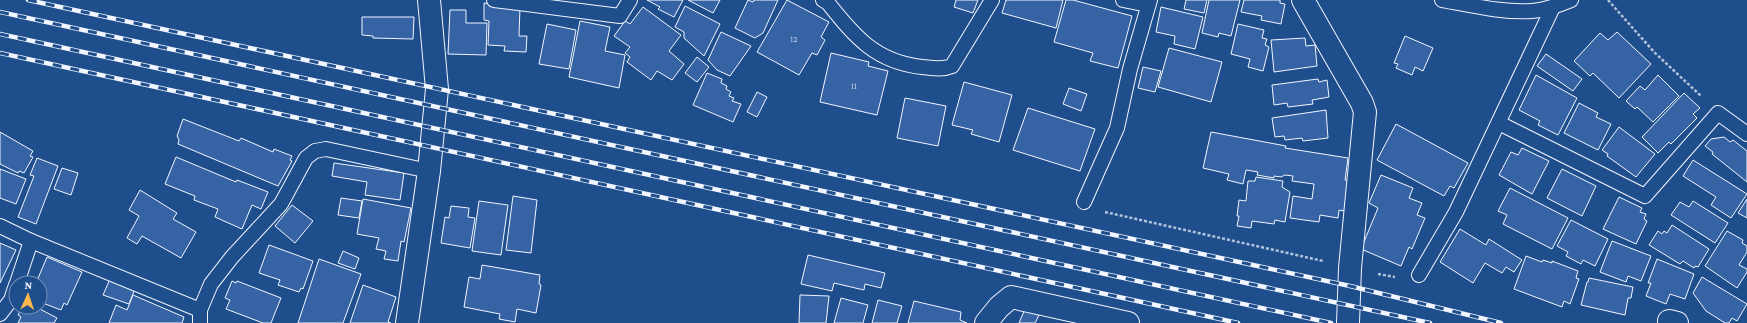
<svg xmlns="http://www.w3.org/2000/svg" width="1747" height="323" viewBox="0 0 1747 323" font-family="'Crimson Pro',serif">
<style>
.building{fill:#3563a3;stroke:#f2f6ff}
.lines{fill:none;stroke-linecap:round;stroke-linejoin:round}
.service-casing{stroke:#f2f6ff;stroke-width:16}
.minor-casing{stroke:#f2f6ff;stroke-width:24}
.path{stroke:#b3c4dc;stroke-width:2.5;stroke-dasharray:3 2;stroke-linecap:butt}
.service{stroke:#1f4e8c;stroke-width:14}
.minor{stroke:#1f4e8c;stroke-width:22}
.rail-casing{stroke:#f2f6ff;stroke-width:4.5}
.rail{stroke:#1f4e8c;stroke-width:3;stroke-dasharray:9;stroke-linecap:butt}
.labels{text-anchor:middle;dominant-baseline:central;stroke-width:3;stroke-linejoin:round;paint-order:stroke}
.number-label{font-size:9px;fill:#c3d1e8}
</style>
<rect width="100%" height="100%" fill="#1f4e8c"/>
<g class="building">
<path d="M647,0H683L674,17L658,9L660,7Z"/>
<path d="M688,0H720L713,13Z"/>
<path d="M748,0L753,2L754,0H778L763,33L755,38L735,28Z"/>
<path d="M787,0L829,22L821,37L825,40L817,55L812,53L799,75L757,52Z"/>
<path d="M956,0H978L973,13L954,7Z"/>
<path d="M1006,0H1063L1056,28L1002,13Z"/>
<path d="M1066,0H1073L1132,16L1118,68L1090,61L1093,53L1054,42Z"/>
<path d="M1186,0H1207L1204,13L1184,9Z"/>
<path d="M1209,0H1240L1231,36L1219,33L1218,37L1202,33Z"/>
<path d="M1244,0H1280V3L1285,4L1281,24L1261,20L1262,16L1241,12Z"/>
<path d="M484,3L520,7L519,36H527L526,52L504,51L505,46L488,45L489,21L484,20Z"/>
<path d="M685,6L720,24L704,56L684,38V32L675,27Z"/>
<path d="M643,7L681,35L669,51L684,64L672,80L657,71L651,80L627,62L630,57L625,53L630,47L614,36L625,21L630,24Z"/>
<path d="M1161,7L1203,17L1195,49L1174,44L1175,36L1156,32Z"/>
<path d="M450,10H466V23H487L486,55L448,54Z"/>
<path d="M362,17H414L413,39L373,38V36L362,35Z"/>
<path d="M580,21L610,27L605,51L625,55L619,88L569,77Z"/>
<path d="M547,24L576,30L569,69L539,64Z"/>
<path d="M1238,24L1264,30L1262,38L1267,39L1265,45L1269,47L1263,71L1248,67L1250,59L1231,54Z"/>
<path d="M721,32L751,46L730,76L717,70L708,60Z"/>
<path d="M1617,32L1651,64L1619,98L1593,73L1590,76L1574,61L1600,33L1608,40Z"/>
<path d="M1405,36L1433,48L1423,71L1415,67L1412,75L1396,68L1398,64L1394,63Z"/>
<path d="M1305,38L1306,46L1315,45L1317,66L1274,72L1271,40Z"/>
<path d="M1169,48L1222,62L1211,102L1158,87Z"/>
<path d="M831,53L869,62L868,66L888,71L877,115L820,102Z"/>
<path d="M1546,54L1582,79L1573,91L1537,66Z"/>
<path d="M697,57L709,67L697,82L685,73Z"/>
<path d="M1143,67L1161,71L1155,92L1138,88Z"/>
<path d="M707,73L722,79L721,83L727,86L726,89L731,92L729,96L734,98L732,101L741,104L733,122L693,105Z"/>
<path d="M1536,75L1577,98L1558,135L1538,125L1540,121L1519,110Z"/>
<path d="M1658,75L1679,96L1653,122L1637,107L1635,109L1626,101L1640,86L1645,90Z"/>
<path d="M1318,79L1319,82L1327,80L1329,97L1312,100L1313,104L1288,107L1287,103L1274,105L1272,85Z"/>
<path d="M964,82L1012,95L999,142L971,134L973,130L952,125Z"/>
<path d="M1069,88L1087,94L1081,111L1063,104Z"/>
<path d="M757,92L767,97L757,117L747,112Z"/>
<path d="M1684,93L1700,108L1693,114L1697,118L1671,144L1669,142L1658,153L1642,137Z"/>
<path d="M905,98L946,106L938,146L897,138Z"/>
<path d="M1579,103L1598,113L1596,117L1611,124L1598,150L1564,133Z"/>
<path d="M1028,108L1095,129L1080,171L1013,150Z"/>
<path d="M1326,110L1328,138L1303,141L1302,138L1285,140L1284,136L1275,137L1272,118Z"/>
<path d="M183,119L239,141L241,138L273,152L274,149L292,156L290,160L292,161L278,186L178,144L179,140L177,136Z"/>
<path d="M1396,124L1468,163L1454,188L1450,186L1444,196L1377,160Z"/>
<path d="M1619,127L1655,154L1636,177L1607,156L1608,154L1602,150Z"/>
<path d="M0,132L33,151L30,156L33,157L24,173L19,171L18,173L0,164Z"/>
<path d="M1211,132L1286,146L1285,148L1348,158L1345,180H1349L1344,211L1339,210L1338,218L1320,215L1319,222L1290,218L1293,196L1312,199L1314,184L1292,181L1293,176L1285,175L1281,177L1274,176V178L1257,175L1258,172L1246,170L1243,184L1227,180L1229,174L1203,168Z"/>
<path d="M1724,137L1730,142L1733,140L1747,151V182L1712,154L1713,152L1705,146L1711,139Z"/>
<path d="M1522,148L1549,161L1532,194L1499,175L1511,152L1518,155Z"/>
<path d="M176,157L236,182L237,180L268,192L261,209L252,205L242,229L215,217L218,209L194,200L195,196L165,184Z"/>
<path d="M37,158L58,166L36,224L18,217L34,176L30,175Z"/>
<path d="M1693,160L1747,194L1731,218L1711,205L1716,197L1683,176Z"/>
<path d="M334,163L404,173L400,200L365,195L367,182L332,176Z"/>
<path d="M62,168L78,173L71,195L54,189Z"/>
<path d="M0,169L26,179L16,204L0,198Z"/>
<path d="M1562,169L1596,186L1582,216L1547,198Z"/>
<path d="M1381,175L1413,188L1409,198L1422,203L1417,215L1425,218L1412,249L1409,247L1401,266L1361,249L1378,208L1369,203Z"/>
<path d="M1256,177L1283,181L1282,187L1290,192L1285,222L1275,220L1274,224L1252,221L1251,228L1237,226L1239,216H1237L1239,200L1246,201L1248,181H1255Z"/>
<path d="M1510,188L1568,218L1552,249L1503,224L1507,215L1498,211Z"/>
<path d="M140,190L177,213L173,219L196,232L181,258L142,236L137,244L127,238L139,216L129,210Z"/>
<path d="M513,196L537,200L531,253L506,250Z"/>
<path d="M1619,197L1642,208L1640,212L1646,214L1644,219L1647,221L1636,244L1603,229Z"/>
<path d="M341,198L362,201L359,218L338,215Z"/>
<path d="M363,199L411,208L404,242L401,241L398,261L384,259L386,251L376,249L379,238L357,234Z"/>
<path d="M1747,199V218L1738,213Z"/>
<path d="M479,201L508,205L501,255L472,251Z"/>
<path d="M1693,201L1728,223L1715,243L1671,215L1680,202L1689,207Z"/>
<path d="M292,205L313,221L295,243L275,226Z"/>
<path d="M451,206L469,208L468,217L475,218L470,248L441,243L445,217L449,218Z"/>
<path d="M1571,220L1608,239L1595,266L1583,260L1581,264L1566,256L1568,252L1557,246Z"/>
<path d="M1672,225L1709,249L1698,267L1695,266L1694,268L1683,261L1680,264L1649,245L1658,231L1662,234L1664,231L1667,233Z"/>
<path d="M1460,229L1486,245L1489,239L1522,260L1514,272L1506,267L1502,273L1485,263L1473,283L1440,262Z"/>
<path d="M1727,231L1743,240L1742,243L1747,246V252L1739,265L1747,269V272L1737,288L1705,266Z"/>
<path d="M1612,241L1651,256L1641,281L1628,276L1626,282L1600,272Z"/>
<path d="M0,243L16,250L0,283Z"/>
<path d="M269,245L313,261L303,289L301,288L299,292L278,285L280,280L259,273Z"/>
<path d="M343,251L359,258L355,269L338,263Z"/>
<path d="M808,255L885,273L881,288L865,284L864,290L834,283L832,291L801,284Z"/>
<path d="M1526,256L1542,262L1543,260L1552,263V261L1578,271L1576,278L1579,279L1570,304L1564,301L1562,307L1514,289Z"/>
<path d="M47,257L82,272L67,305L64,303L61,310L40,302V283H36Z"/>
<path d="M319,259L361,274L343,323H298Z"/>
<path d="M1657,259L1694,274L1685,299L1670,294L1666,304L1646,296L1651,283H1648Z"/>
<path d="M482,265L540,275L539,284L541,285L536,313L517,309L515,322L499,319L500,314L464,307L469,277L480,279Z"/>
<path d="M1702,277L1747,304L1737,321L1732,318L1729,323H1725L1706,311L1693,293Z"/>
<path d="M1589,278L1633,287L1631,298H1628L1625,315L1581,305L1587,282H1588Z"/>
<path d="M110,279L134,291L129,304L103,295Z"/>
<path d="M232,281L236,283L237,281L281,298L271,323H263L226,309L230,300L225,298Z"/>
<path d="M363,285L396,297L388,322L391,323H350Z"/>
<path d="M133,295L184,317L182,323H109L116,305L127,310Z"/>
<path d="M800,295L829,296L826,323H799Z"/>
<path d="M841,298L868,305L863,323H834Z"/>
<path d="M878,300L902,306L897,323H872Z"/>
<path d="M914,301L961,312L960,320L967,323H908Z"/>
<path d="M22,307H36L57,318L54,323H18L21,317L18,315Z"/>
<path d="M1025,309L1039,315L1035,323H1019Z"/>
</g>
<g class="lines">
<g class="service-casing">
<g id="service">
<path d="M494,0L620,16L630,0"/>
<path d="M823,0L828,3C855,37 876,62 922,67C933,68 942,70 952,66L992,0"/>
<path d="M1123,0L1148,5"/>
<path d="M1442,0C1471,5 1502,13 1532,11C1546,10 1559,5 1571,0"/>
<path d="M1499,123L1645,196L1718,113L1747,134"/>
<path d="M1084,202L1117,128L1130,69L1150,0"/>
<path d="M0,226L31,241L200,310"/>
<path d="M1419,275L1456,212L1553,7"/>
<path d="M17,283L31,241"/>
<path d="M0,314L11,300L16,285"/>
<path d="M200,323V310L211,284L232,257L281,204L306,158L315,151L326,149L429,171"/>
</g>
</g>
<g class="minor-casing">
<g id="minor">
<path d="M1303,0L1362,103L1365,112L1350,268L1348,323"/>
<path d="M1669,321L1677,323"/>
<path d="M407,323L429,171L437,89L429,0"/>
<path d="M986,323L999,307L1011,297L1128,323"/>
</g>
</g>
<g class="path">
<path d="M1608,0L1654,52L1701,96"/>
<path d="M1105,212L1323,261"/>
<path d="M1378,274L1395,277"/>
</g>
<use href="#service" class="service"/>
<use href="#minor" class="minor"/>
<g class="rail-casing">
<g id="rail">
<path d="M28,0L1350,286L1501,323"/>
<path d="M0,12L1430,323"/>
<path d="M0,34L1331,323"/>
<path d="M0,53L1238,323"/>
</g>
</g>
<use href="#rail" class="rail"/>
</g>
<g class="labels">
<g class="number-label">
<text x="794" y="39">12</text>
<text x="854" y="86">11</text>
</g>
</g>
<g transform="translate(28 295) rotate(3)"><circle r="19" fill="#1f4e8c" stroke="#7391ba"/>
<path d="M0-3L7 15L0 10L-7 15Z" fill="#ffb74d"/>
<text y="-6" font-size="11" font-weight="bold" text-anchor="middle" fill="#f2f6ff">N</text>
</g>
</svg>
